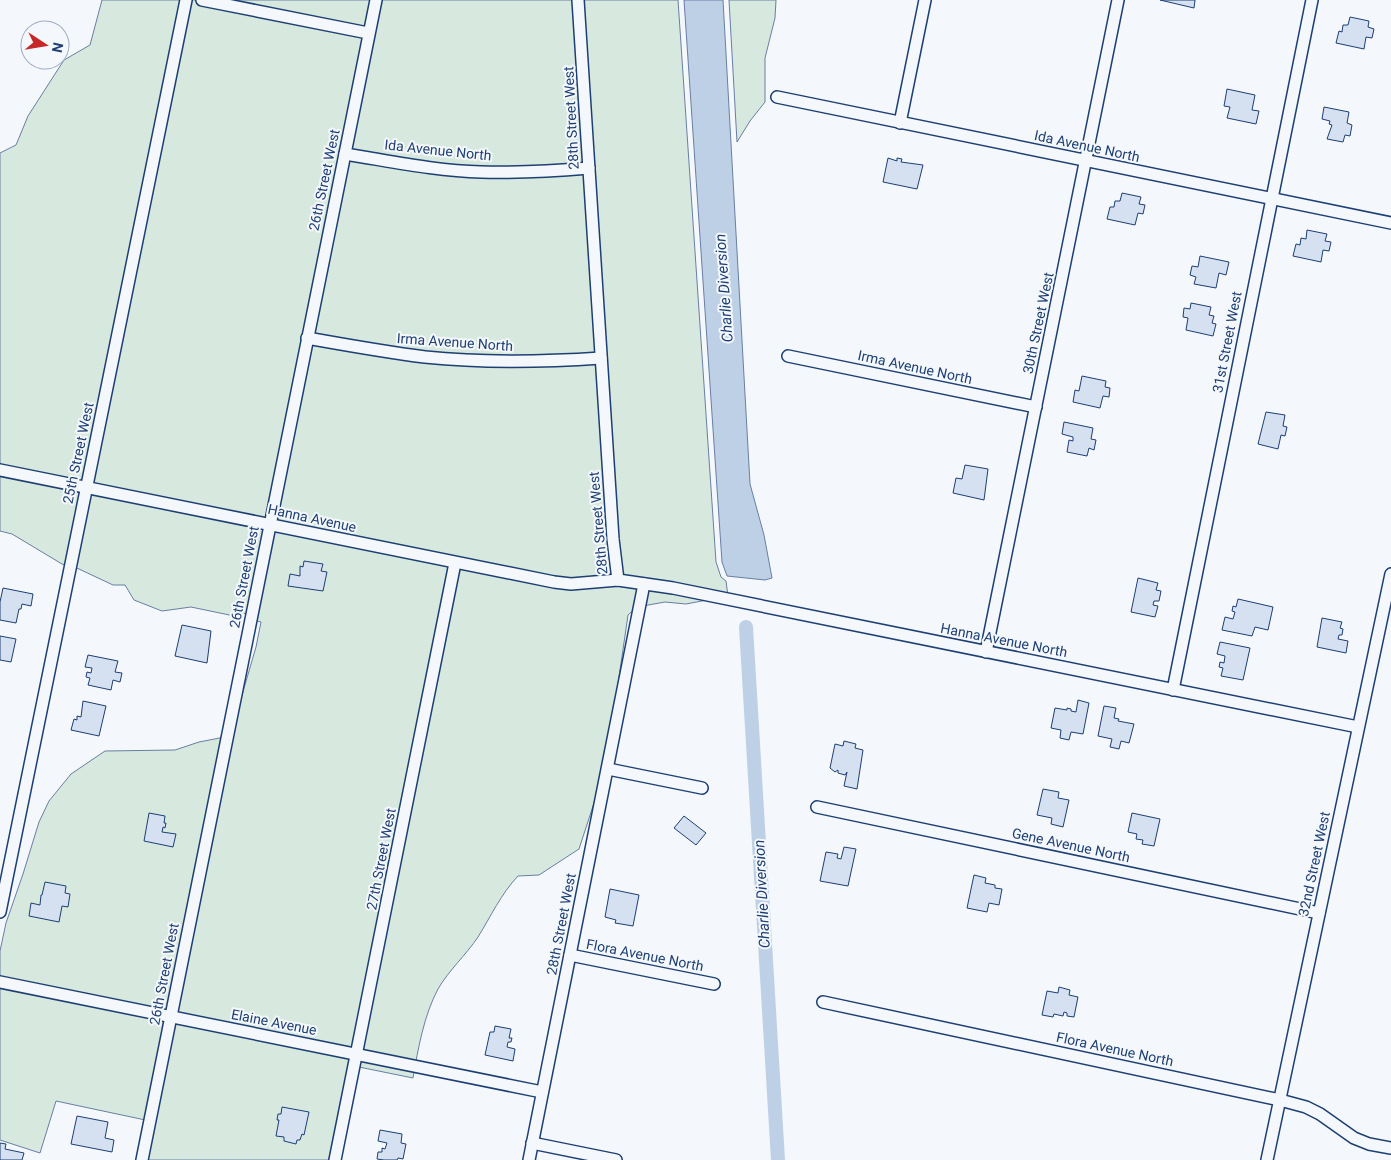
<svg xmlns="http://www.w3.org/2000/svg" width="1391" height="1160" viewBox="0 0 1391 1160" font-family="Roboto,sans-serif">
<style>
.green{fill:#d7e8df;stroke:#687fa3}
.water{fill:#bed0e5;stroke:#687fa3}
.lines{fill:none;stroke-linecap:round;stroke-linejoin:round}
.canal{stroke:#bed0e5;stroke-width:14}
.building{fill:#d5e0f0;stroke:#1d3f73}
.minor-casing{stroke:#1d3f73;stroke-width:14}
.minor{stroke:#f4f7fb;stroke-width:11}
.labels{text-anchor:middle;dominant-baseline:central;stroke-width:4;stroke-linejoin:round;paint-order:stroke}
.street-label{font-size:14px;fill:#1d3f73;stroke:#f4f7fb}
.water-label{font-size:15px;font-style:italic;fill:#1d3f73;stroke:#f4f7fb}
</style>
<rect width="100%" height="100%" fill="#f4f7fb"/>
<g class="green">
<path d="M102,0H678L716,562L721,577L726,581L728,596L686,604L665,602L637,607L628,615L609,746L594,803L579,849L539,875L518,876C501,894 491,916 478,937C466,955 449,970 438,989C424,1015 418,1049 413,1078L354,1066L334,1160H143L150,1121L56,1101L40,1153L0,1140V951L6,923L23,874L39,822L49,801L71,774L105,751L175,750L199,742L230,736L256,647L261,622L254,620L241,611L239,617L191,607L162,611L134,600L125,585H113L79,569L62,564L12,534L0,531V153L16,145L28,116L64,60L90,45Z"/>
<path d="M729,0H776L775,18L765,58V102L750,121L737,142Z"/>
</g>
<path class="water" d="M684,0H723L750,484L764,535L772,578L765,580L727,576L722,562Z"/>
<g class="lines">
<path class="canal" d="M746,627L778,1160"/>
</g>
<g class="building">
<path d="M1160,0H1195L1194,8Z"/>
<path d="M1350,17L1369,21L1368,27L1374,29L1372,38L1366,37L1364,49L1336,43L1339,31L1342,32L1343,25H1348Z"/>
<path d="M1227,89L1255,95L1252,110L1259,111L1256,124L1227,118L1230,107L1224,106Z"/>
<path d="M1324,107L1349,112L1347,123L1352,125L1350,136L1345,135L1343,142L1327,139L1332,125L1329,124L1330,121L1322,119Z"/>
<path d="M888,158L897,161V158L902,159L901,162L923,165L917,189L883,182Z"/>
<path d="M1122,193L1141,197L1139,204L1145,205L1143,214L1138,213L1135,225L1107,219L1110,207H1114L1115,201H1120Z"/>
<path d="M1307,230L1327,234L1325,241L1331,242L1329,251L1323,250L1321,262L1293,256L1296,244L1300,245L1301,238L1306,239Z"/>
<path d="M1200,256L1229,262L1226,275L1219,273L1216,288L1194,284L1196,277L1190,275L1192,266L1198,267Z"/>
<path d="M1191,303L1211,307L1209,315L1214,316L1212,323L1216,324L1213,336L1186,330L1188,318L1183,317L1184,308L1190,309Z"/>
<path d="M1082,376L1106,381L1105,387L1110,388L1109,397L1103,396L1100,408L1073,402L1075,390L1079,391Z"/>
<path d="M1266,412L1285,415L1283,426L1287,427L1285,436L1281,435L1278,449L1258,444Z"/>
<path d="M1064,422L1093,428L1091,439L1096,440L1094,450L1089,448L1087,456L1067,452L1069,440L1073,441V437L1062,434Z"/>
<path d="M965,465L988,469L984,500L953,493L956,478L962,479Z"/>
<path d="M304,561L323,564L321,571L327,572L323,591L288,586L290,574L300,576V566L303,567Z"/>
<path d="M1138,578L1158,583L1156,590L1161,591L1159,601H1154L1153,605L1158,606L1155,617L1131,612Z"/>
<path d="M3,588L33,594L31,606L22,604L21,609H19L16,623L0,620V602Z"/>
<path d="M1238,599L1273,607L1268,630L1255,627L1252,636L1222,630L1225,617L1233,619L1235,612L1232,611L1233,606L1236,607Z"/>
<path d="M1322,618L1342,622L1340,628L1343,629L1342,635H1339L1338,639L1348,641L1346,653L1317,647Z"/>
<path d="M182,625L211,631L207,663L175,656Z"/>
<path d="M0,636L16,639L11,662L0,660Z"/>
<path d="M1220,642L1250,648L1243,680L1221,676L1223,668L1219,667L1220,662L1224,663L1225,656L1217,654Z"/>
<path d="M88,655L118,661L115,672L122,673L120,682L113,680L111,690L88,685L90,678L86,677L87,672L91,673L92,668L85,667Z"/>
<path d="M1078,700L1089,703L1083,734L1071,732L1069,740L1060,738L1061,730L1051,728L1055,708L1067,710V708L1071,709V711L1076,712Z"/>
<path d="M83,701L106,706L99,736L71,730L74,719L77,720V716L81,717Z"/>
<path d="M1104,706L1116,708L1114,718L1119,719L1118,721L1134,724L1129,743L1121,741L1119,749L1110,747L1112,739L1098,736Z"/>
<path d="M844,741L856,744L855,748L863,750L857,789L844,786L847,772L845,775L838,773V770L835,772L830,768L835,744L843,746Z"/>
<path d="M1043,789L1059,792L1058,798L1069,800L1063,827L1051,824L1052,818L1037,815Z"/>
<path d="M149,813L165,816L164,823H166L165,828L163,827L162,832L176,834L173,847L144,841Z"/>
<path d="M1132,813L1160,819L1154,846L1142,844L1143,840L1136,839L1137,834L1128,832Z"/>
<path d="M684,816L706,833L696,845L674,828Z"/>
<path d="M844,847L856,849L848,886L820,881L826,852L838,854L837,858L841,859Z"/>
<path d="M974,875L986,878L985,883L995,885V888L1002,889L999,905L989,903L987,912L967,908Z"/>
<path d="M45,882L66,886L65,893L70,894L68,907L62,906L59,922L29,916L31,903L40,905L41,895H42Z"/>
<path d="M610,889L639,895L633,926L615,923L616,920L605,917Z"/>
<path d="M1059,987L1070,990L1069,995L1078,997L1074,1017L1067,1016V1013L1064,1012L1063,1016L1054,1014L1053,1017L1042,1015L1047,991L1058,993Z"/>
<path d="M495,1026L511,1029L509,1038H512L511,1042H508L507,1047L515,1049L513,1061L485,1055L490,1032H494Z"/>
<path d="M282,1107L309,1112L304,1135L302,1134L300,1140H297L296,1144L284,1141V1137L276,1136L279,1120H277L278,1114H281Z"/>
<path d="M77,1116L108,1122L105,1138L114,1140L112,1152L71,1144Z"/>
<path d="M380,1130L402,1134L401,1143L406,1144L403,1159L398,1158L397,1160H384L377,1159L378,1152H382V1148L385,1149L387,1143L378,1141Z"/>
<path d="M0,1143L6,1144L5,1149L24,1153L22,1160H0Z"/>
</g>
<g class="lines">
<g class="minor-casing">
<g id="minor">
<path d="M202,0L368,33"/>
<path d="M578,0L613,539L618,580"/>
<path d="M777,97L1391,223"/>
<path d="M900,123L925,0"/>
<path d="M345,154C390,161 436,171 481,172C517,173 553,171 589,168"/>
<path d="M307,338C346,345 385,352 425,357C483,363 542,362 601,358"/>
<path d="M788,356L1036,407"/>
<path d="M0,470L554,582L571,584L618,580L673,588L1358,727"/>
<path d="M986,652L1118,0"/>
<path d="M1173,690L1312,0"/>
<path d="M608,769L702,788"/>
<path d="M817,807L1319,913"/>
<path d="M0,912L186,0"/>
<path d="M570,955L714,984"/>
<path d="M0,982L542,1092"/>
<path d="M823,1002L1280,1100L1306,1107L1320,1114L1354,1138L1369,1144L1391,1148"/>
<path d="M532,1143L616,1160"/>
<path d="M142,1160L376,0"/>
<path d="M335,1160L455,563"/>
<path d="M529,1160L644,584"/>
<path d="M1267,1160L1391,574"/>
</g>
</g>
<use href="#minor" class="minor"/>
</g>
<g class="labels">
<g class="street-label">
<text transform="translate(571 118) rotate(-93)">28th Street West</text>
<text transform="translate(1087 146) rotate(12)">Ida Avenue North</text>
<text transform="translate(438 150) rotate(6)">Ida Avenue North</text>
<text transform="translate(324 180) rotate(-78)">26th Street West</text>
<text transform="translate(1038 323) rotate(-78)">30th Street West</text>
<text transform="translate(455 342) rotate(4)">Irma Avenue North</text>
<text transform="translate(1227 342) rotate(-79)">31st Street West</text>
<text transform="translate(915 367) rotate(12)">Irma Avenue North</text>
<text transform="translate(78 453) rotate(-78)">25th Street West</text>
<text transform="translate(312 518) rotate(12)">Hanna Avenue</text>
<text transform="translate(598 523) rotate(-95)">28th Street West</text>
<text transform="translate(244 577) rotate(-79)">26th Street West</text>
<text transform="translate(1004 640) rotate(11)">Hanna Avenue North</text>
<text transform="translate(1071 845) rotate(12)">Gene Avenue North</text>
<text transform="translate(381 859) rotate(-79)">27th Street West</text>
<text transform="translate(1314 864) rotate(-78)">32nd Street West</text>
<text transform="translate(561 924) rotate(-79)">28th Street West</text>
<text transform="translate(645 955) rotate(11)">Flora Avenue North</text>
<text transform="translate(164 974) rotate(-79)">26th Street West</text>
<text transform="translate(274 1022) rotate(11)">Elaine Avenue</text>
<text transform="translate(1115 1049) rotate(12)">Flora Avenue North</text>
</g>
<g class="water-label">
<text transform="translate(724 288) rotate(-94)">Charlie Diversion</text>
<text transform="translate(762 894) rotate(-93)">Charlie Diversion</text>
</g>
</g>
<g transform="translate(45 45) rotate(102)"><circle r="24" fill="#f4f7fb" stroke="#9eadc5"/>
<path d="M0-4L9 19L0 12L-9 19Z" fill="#c62828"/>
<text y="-8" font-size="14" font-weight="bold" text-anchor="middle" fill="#1d3f73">N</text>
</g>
</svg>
